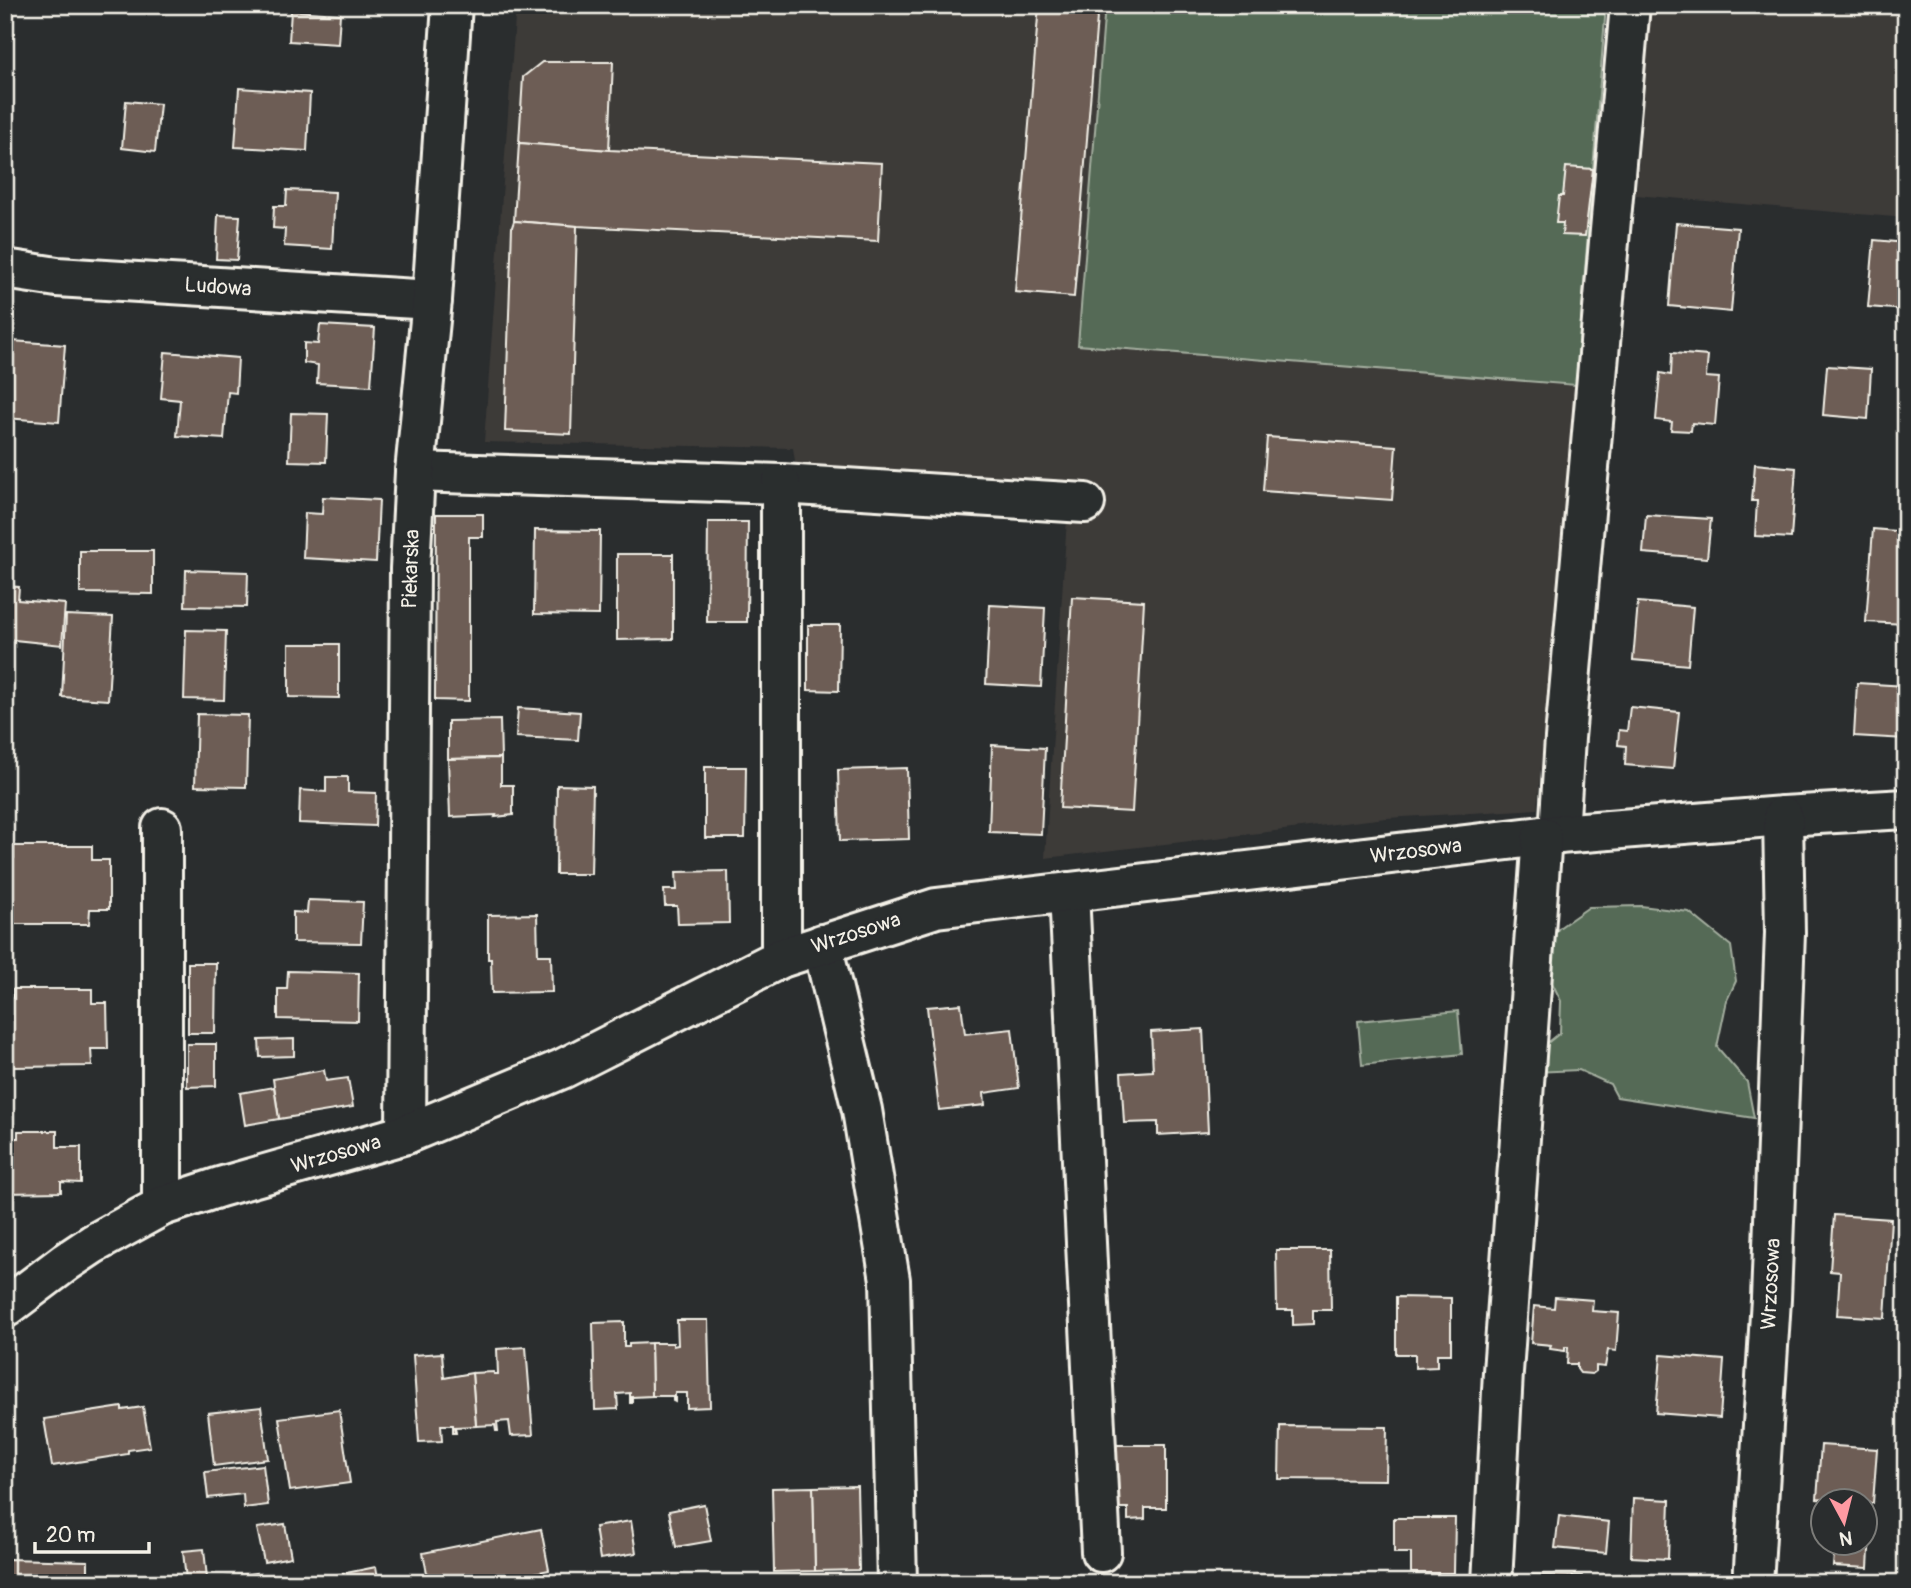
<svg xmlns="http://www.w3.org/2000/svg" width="1911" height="1588" viewBox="0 0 1911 1588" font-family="Pangolin,sans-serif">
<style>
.built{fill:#3e3b39}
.green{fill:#546a56;stroke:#a4ae9f;stroke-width:2}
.building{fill:#6d5d54;stroke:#f4f1e8;stroke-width:2}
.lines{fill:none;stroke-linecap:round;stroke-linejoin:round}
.minor-casing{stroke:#f4f1e8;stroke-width:44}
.minor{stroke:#2a2d2e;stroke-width:38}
.labels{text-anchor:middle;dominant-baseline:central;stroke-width:5;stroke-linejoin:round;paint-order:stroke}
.street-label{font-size:21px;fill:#f4f1e8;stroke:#2a2d2e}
</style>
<rect width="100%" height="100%" fill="#2a2d2e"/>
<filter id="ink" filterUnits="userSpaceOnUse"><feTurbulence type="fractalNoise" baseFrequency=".0143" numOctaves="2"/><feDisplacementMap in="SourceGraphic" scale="14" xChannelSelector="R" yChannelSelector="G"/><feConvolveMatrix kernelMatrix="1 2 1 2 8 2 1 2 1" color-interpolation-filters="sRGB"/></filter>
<g filter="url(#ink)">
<g class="built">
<path d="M516,5H1105L1078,345L1576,385L1537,809L1386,818L1045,858L1069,488L796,467L793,448L484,442Z"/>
<path d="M1651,5H1906V218L1636,195Z"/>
</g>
<g class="green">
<path d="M1105,5H1606L1576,385L1078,345Z"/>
<path d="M1641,906L1689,912L1731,946L1736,981L1727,1000L1717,1047L1747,1082L1754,1118L1617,1097L1610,1084L1579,1070L1534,1072L1540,1049L1560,1033L1561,1001L1539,956L1559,928L1589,907Z"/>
<path d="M1458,1011L1462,1054L1362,1065L1358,1021Z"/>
</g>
<g class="building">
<path d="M1039,5H1098L1074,297L1015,292Z"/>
<path d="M291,11L340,14L338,44L289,41Z"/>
<path d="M542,62H613L609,150L519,143L523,77Z"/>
<path d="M239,88L310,93L307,151L235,147Z"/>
<path d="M126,101L160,104L155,152L122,148Z"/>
<path d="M519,143L609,150L882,163L878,241L577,226L514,221Z"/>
<path d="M1566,167L1593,169L1585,236L1562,235L1563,223H1556L1559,196H1563Z"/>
<path d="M287,190L335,192L332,249L284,246L285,229L273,228L274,206H286Z"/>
<path d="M218,215L240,216L237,260L216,259Z"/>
<path d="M514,221L577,226L571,434L505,431L512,227Z"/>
<path d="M1676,223L1738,228L1731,312L1669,306Z"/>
<path d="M1874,240L1906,243V310L1868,307Z"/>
<path d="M320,325L375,328L371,386L317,383L318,365L304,363V343L318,344Z"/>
<path d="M12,341L65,345L59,422L5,418Z"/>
<path d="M165,352L238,358L236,393L228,392L224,439L177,436L180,400L161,398Z"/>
<path d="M1672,353L1708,356L1706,377L1719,378L1715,425L1692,423L1691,431L1671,430L1672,422L1656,420L1660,373L1671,375Z"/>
<path d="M1827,366L1871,369L1868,419L1823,415Z"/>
<path d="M291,413L328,414L326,462L289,461Z"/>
<path d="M1267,437L1396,446L1392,500L1263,491Z"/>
<path d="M1755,464L1796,468L1791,538L1755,536L1757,501H1752Z"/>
<path d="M323,497L379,500L376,562L303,558L305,513L322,514Z"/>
<path d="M436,514H483V537H469V701L435,700Z"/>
<path d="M1646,515L1711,519L1707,558L1643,553Z"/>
<path d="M708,522H748L747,622H707Z"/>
<path d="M1873,529L1906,532V624L1866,622Z"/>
<path d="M535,530L600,531L599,615L534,614Z"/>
<path d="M80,551H153V594L80,593Z"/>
<path d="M617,554H673V639L617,640Z"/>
<path d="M186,570L248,572L247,607L185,606Z"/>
<path d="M5,586L19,587L18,600L65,604L62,645L5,639Z"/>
<path d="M1072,597L1144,601L1132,812L1060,808Z"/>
<path d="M1638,602L1693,607L1688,665L1633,660Z"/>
<path d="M990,605L1045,608L1041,687L986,684Z"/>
<path d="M66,615L113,617L108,700L62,697Z"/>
<path d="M808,625H840L839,691L808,690Z"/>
<path d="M186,630L226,631L224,700L184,699Z"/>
<path d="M289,644H339V698L289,697Z"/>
<path d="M1857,683L1906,686V739L1854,736Z"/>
<path d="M1630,707L1679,712L1673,769L1625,765L1626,746L1618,745L1619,730L1627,731Z"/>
<path d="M518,708L580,712L578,740L516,737Z"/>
<path d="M197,714L248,715L246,787L195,786Z"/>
<path d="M500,720L501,758L448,759V721Z"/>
<path d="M992,745L1045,748L1041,834L989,832Z"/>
<path d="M501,758V785H513V815L495,817L496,815L450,817L448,759Z"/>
<path d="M705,767H746L745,838H705Z"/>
<path d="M907,768L909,839L840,841L838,770Z"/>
<path d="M326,777H348V792L376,793L375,826L299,823L300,790L326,792Z"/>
<path d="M557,785L593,786L591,874H556Z"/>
<path d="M14,846H92V860H109V909H90L89,924H14V905H5V858H14Z"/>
<path d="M728,871L729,923L678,924L677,906H665L664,890H677L676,872Z"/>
<path d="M308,900L363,902L361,943L293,942V912L307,913Z"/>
<path d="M537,914L538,955H551L552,992L492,993L491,959H488V915Z"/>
<path d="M188,963H216L215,1033H188Z"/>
<path d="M288,971L359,973L358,1021L278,1019V989H287Z"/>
<path d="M13,989H92V1003H107L108,1049H91L92,1066L12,1067V1045H5V998H13Z"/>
<path d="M961,1004L965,1034L1012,1029L1019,1088L984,1093L985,1105L939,1110L927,1007Z"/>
<path d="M1203,1029L1208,1132L1158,1135V1122L1124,1123L1121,1073L1153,1071L1151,1032Z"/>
<path d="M294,1039V1056L260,1057L259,1040Z"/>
<path d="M187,1044H216V1086L187,1087Z"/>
<path d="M324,1070L326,1081L348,1078L353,1107L279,1119L273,1079Z"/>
<path d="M274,1087L279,1119L245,1125L240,1093Z"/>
<path d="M18,1131H57V1147H81V1183L61,1182V1192L5,1193V1138H18Z"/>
<path d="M1834,1215L1891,1219L1885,1318L1837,1315L1840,1272L1830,1271Z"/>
<path d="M1276,1250H1330L1331,1310H1313V1324L1293,1325V1310H1277Z"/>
<path d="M1396,1297L1451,1298V1354H1437V1367L1415,1368V1354H1396Z"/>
<path d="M1555,1297L1593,1300L1592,1311L1619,1313L1616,1351L1608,1350L1605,1367L1596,1366V1371L1592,1374L1580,1373L1577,1369V1364H1567L1568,1347H1565V1351L1550,1349L1551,1345L1531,1343L1534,1306L1554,1308Z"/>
<path d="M677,1320H708L710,1407L687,1408V1393H675V1402L673,1401V1396H652L651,1343H673V1346L678,1345Z"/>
<path d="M624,1322V1347H629V1344L651,1343L652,1396L632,1397V1403H630V1393L617,1394L618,1409L595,1410L593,1323Z"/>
<path d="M526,1347L533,1435L511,1436L509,1421L497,1422L498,1431H496L495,1425L476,1426L472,1373L494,1372V1374H498L497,1349Z"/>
<path d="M442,1353L444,1378L472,1373L476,1426L455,1427L456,1433H453V1425H441L442,1441L419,1442L413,1355Z"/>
<path d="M1661,1355L1724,1360L1720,1418L1656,1413Z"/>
<path d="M122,1407V1410L143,1407L150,1447L128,1450V1454L52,1466L44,1419Z"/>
<path d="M261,1407L268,1459L214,1466L208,1413Z"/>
<path d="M339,1410L350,1483L290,1491L279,1418Z"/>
<path d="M1280,1426L1387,1427L1386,1480L1279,1479Z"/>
<path d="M1108,1445H1166V1508H1145V1519L1128,1520V1508H1108Z"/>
<path d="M1821,1445L1877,1449L1873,1503H1866V1500H1827L1817,1499Z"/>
<path d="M263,1465L268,1505L244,1508L243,1494L208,1498L205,1472Z"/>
<path d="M857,1486L859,1570L815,1571L813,1487Z"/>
<path d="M813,1487L815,1571L774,1572L772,1488Z"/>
<path d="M1633,1498L1670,1500L1668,1559L1631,1557Z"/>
<path d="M704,1504L711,1541L676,1547L669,1511Z"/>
<path d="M1559,1516L1609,1522L1606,1553L1555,1548Z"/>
<path d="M1394,1518H1455L1454,1573H1411V1553H1394Z"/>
<path d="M631,1521L636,1553L600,1559L595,1527Z"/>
<path d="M285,1524L291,1557L264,1562L257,1528Z"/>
<path d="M541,1529L549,1570L485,1583H429L423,1553Z"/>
<path d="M1866,1532H1870L1868,1568L1833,1566L1835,1542H1866Z"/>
<path d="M204,1549L207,1578L186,1580L183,1551Z"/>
<path d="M6,1559L88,1561V1575H104V1583H6Z"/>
<path d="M376,1567L379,1583H297Z"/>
<path d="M256,1573L257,1583H192Z"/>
<path d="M1533,1575L1582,1576L1581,1583H1532Z"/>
</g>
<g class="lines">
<g class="minor-casing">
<g id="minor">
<path d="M5,269L57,277L432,300"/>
<path d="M415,472L781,484L1085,503"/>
<path d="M781,484V958"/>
<path d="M1559,834L1565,738L1630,5"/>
<path d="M1069,892L1101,1552"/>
<path d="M822,944L862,1110L890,1280L897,1583"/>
<path d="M406,1134L410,569L415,472L432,300L452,5"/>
<path d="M162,1206V828"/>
<path d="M5,1308L66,1262L93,1244L162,1206L220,1187L406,1134L562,1069L781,958L936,908L1559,834L1783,816L1906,809"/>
<path d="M1492,1583L1503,1372L1542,836"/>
<path d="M1753,1583L1771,1299L1785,933L1783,816"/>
</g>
</g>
<use href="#minor" class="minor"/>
</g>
</g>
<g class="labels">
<g class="street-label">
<text transform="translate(218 287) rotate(4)">Ludowa</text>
<text transform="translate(411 569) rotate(-88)">Piekarska</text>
<text transform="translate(1416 851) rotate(-7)">Wrzosowa</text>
<text transform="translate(856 933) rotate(-18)">Wrzosowa</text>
<text transform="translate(336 1154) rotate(-16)">Wrzosowa</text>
<text transform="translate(1771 1284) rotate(-87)">Wrzosowa</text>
</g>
</g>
<rect width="1911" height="1588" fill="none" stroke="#2a2d2e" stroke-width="28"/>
<rect x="14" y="14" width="1883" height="1560" fill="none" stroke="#f4f1e8" stroke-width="2.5" filter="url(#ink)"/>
<g transform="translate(1844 1522) rotate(173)"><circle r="33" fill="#2a2d2e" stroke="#7b7b78" stroke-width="2"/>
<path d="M0-5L12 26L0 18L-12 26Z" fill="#ff9aa2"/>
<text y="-10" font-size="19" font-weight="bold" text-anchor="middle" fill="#f4f1e8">N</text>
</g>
<path d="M35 1542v10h114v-10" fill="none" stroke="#f4f1e8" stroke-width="3.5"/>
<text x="46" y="1542" font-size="21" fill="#f4f1e8" stroke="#2a2d2e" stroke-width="5" paint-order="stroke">20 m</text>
</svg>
